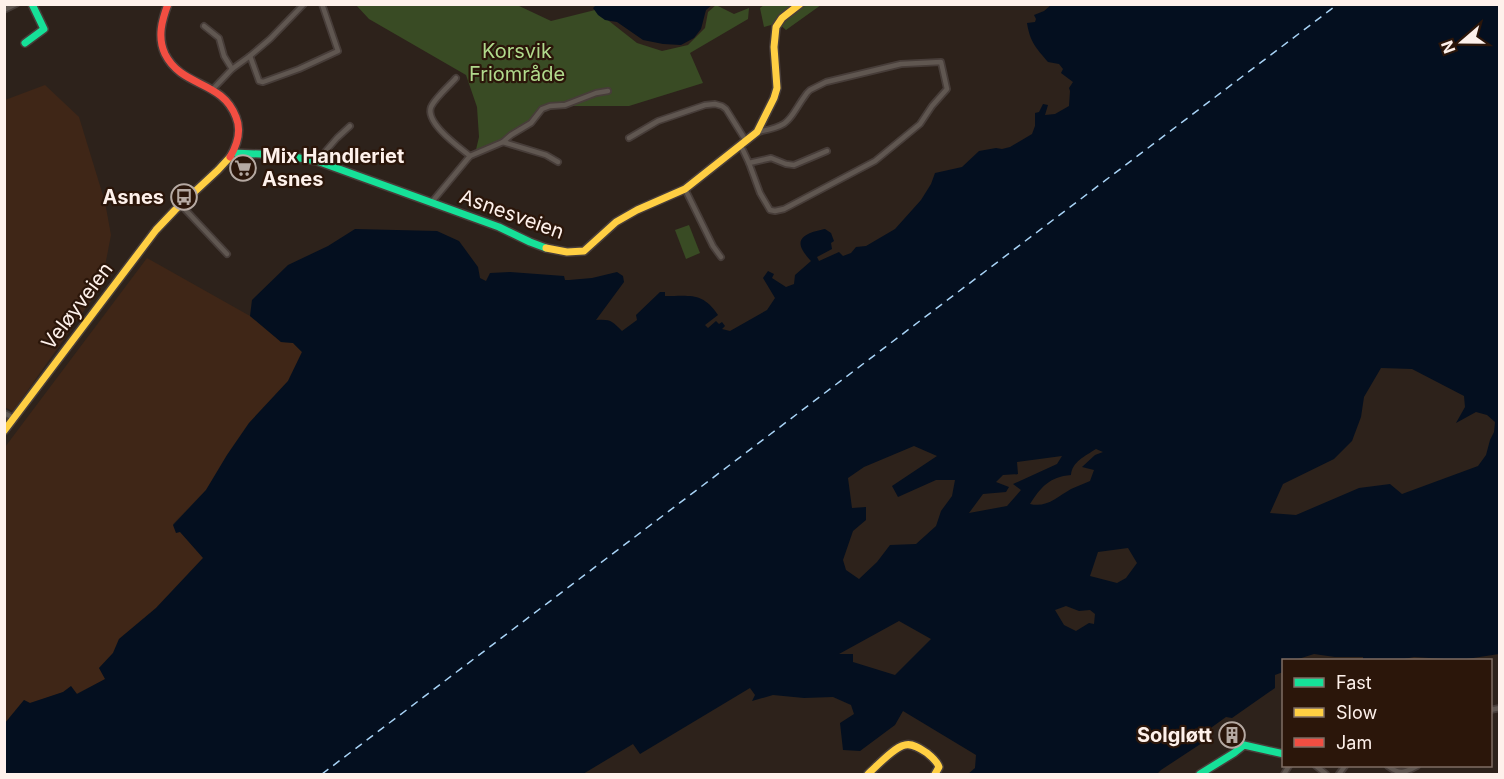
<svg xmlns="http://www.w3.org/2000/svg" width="1504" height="779" viewBox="0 0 1504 779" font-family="Inter,sans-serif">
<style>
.built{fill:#3f2617}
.green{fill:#394b24}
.water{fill:#040f1f;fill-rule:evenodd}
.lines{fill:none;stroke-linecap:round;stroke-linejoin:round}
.ferry{stroke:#a8d3f6;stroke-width:1.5;stroke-dasharray:8 6;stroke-linecap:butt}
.street-casing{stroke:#473d39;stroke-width:8}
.fast-casing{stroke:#473d39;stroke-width:10}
.slow-casing{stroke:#473d39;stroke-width:10}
.jam-casing{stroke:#473d39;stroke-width:10}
.street{stroke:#605751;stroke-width:4.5}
.fast{stroke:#16e098;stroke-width:7}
.slow{stroke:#ffcf43;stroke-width:7}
.jam{stroke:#f24e42;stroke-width:7}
.labels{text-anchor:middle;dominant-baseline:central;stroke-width:4.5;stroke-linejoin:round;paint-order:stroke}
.park-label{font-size:20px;fill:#b0d98b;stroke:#2b160a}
.poi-label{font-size:20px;font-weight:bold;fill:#fef1eb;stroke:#2b160a;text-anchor:end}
.street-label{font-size:20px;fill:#fef1eb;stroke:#2b160a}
</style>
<rect width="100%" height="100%" fill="#2d221b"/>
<g class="built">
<path d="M45,85L79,117L105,202L111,235L101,287L13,411L4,407L5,100Z"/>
<path d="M147,258L250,316L281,342L293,343L302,352L288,381L249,423L227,455L206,490L173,524L204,557L156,608L119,639L113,653L99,668L106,679L76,694L64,692L30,703L24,700L5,723V447Z"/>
</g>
<g class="green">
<path d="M356,5H517L551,21L595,10L637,43L662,51L688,45L705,28L708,12L716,5L734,14L749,8L748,19L690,53L703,83L629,106H550L540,111L533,121L503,142L475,154L479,137L477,107L466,75L369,19Z"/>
<path d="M764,5H821L786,30L778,23L764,27L760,8Z"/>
<path d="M689,225L700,253L686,259L675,230Z"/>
</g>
<g class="water">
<path d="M596,5V4L712,5L706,10L701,29L694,38L681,45L663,44L643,40L617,22L605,20L598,15L593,8Z"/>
<path d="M1051,5H1499V654L1460,660L1414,657L1404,659L1363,660V657H1335L1314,654L1295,660H1284L1283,672L1275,675V688L1232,718L1226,717L1208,730L1202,743L1161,770L1157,774H968L975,768L976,755L903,711L895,725L860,751L843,750L840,723L854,714L851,705L833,697L804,698L773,695L752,701L755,695L750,688L640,754L633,744L583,774H5V723L24,700L30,703L63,692L71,686L77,694L105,679L99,668L113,653L119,639L156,608L203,558L180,532L176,533L173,525L206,490L227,455L249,423L288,381L302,352L293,343L281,342L250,316L252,300L288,265L328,246L355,229L437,231L459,241L478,267L480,278L486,281L490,273L510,272L564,276L565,280H569L592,278L617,272L623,276L624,282L596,320C611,319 612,321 622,331L637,320L636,315L660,292H665V296C690,296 703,292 718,315L705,325L708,328L716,321L719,324L722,322L725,326L722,329L730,331L767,310L775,298L763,278L768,271L774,274L772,278L786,287L794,284L795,275L811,261C808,258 804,253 802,249C795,235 815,231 825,229L831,233L834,241L831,243L832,249L817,257L819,261L839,252L843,256L851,253L856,247L866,246L895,229L921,200L931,184L935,173L962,167L979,151L996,148L1002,149L1010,147L1032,134L1035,126V113L1039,112L1043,104L1048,105L1045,115L1055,114L1069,106L1070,91L1069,88L1073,82L1061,73L1063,69L1059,64L1048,62C1036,48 1030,42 1027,23L1035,22L1036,19L1034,15L1044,11ZM1381,368L1412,369L1464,396L1465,407L1456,423L1476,412L1487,415L1495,422L1494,432L1490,440L1486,455L1478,466L1402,494L1390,484L1359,488L1296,515L1270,513L1283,484L1334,459L1352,441L1361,417L1364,397ZM914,446L937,456L892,486L898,497L936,480H955L952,496L941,511L936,526L916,544L890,545L877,562L859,579L846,570L843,560L853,531L866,520V507L852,508L848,478L864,467ZM1096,449L1103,452L1095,455L1082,467L1094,470L1090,481C1084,484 1077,486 1071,489C1057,497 1047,508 1030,504C1041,487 1049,477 1071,475C1072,462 1085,456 1096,449ZM1062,456L1057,464L1013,484L1021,490L1007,506L969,513L983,494L1006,492L1009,487L996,482L1003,475L1018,474L1017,462ZM1128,548L1137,563L1126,578L1117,583L1090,576L1098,552ZM1066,606L1079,611L1090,610L1095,614L1094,624L1089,623L1076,631L1064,625L1055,610ZM899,621L931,639L895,675L853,662V654H839Z"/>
</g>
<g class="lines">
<path class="ferry" d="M322,774L1338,4"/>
<g class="street-casing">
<g id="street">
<path d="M4,10L16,4"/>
<path d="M204,26L219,38L224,56L232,69"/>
<path d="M250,56L258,78L259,81L263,82L299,69L338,51L322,4"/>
<path d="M456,78C449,86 435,98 431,107C425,123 459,147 470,156"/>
<path d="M213,89L232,69L250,56L270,39L304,4"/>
<path d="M629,138L658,121L705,105L715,104L722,106L726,109L746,141"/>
<path d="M503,142L511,135L531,123L542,109L550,106L565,105L596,93L608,91"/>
<path d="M741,146L749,163L771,158L786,164L794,165L827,151"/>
<path d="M317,161L337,138L350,126"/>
<path d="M749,163L760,193L770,210L775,211L784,209L875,161L920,124L932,106L947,89L941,62L901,64L826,82L810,90L807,93C787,120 794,125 757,132"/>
<path d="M685,189L713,246L721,257"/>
<path d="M431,203L470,156L503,142L546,155L558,162"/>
<path d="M180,204L227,254"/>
<path d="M4,413L14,418"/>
<path d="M1490,710L1500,708"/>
<path d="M1316,766L1326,774"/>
<path d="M1388,766C1400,775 1404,773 1417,766"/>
<path d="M1284,774L1289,766"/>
<path d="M1339,774L1345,766"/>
</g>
</g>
<g class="fast-casing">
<g id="fast">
<path d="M25,43L44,29L32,4"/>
<path d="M233,153L282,155L317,161L499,227L530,242L546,248"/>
<path d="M1200,774L1234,753L1244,745L1284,754"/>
</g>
</g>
<g class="slow-casing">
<g id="slow">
<path d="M546,248L567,252L584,251L616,222L637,210L685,189L757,132L774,98L777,88L774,47L776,27L782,18L800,4"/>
<path d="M4,431L156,230L175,210L218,170L230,157"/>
<path d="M868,774C877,766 894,747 905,745C913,743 921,749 927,753C932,757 937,761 939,767L935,774"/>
</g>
</g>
<g class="jam-casing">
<path id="jam" d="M168,4C162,20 157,37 165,54C182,88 222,80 236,117C242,131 237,145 230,157"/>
</g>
<use href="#street" class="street"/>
<use href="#fast" class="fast"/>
<use href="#slow" class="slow"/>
<use href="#jam" class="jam"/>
</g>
<defs>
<g id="supermarket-ring" transform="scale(1.35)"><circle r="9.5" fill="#2b160a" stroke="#b5a9a2" stroke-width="1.5"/><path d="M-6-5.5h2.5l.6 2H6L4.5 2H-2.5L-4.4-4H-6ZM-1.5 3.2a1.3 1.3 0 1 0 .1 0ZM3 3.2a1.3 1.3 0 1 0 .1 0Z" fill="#b5a9a2"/></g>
<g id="bus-ring" transform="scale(1.35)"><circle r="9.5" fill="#2b160a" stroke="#b5a9a2" stroke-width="1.5"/><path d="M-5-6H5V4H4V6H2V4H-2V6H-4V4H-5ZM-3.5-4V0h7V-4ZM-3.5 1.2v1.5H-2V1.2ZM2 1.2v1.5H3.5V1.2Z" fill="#b5a9a2"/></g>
<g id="building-ring" transform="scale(1.35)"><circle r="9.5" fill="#2b160a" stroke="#b5a9a2" stroke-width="1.5"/><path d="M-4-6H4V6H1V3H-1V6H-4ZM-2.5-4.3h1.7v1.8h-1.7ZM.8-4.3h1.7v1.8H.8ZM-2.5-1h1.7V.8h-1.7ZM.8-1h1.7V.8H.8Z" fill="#b5a9a2"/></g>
</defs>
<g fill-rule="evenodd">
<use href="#supermarket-ring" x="243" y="168"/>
<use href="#bus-ring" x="184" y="197"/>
<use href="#building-ring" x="1232" y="735"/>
</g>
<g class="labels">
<g class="park-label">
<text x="517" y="51">Korsvik<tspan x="517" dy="23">Friområde</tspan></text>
</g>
<g class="poi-label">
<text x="262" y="156" text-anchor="start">Mix Handleriet<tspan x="262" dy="23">Asnes</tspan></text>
<text x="164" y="197">Asnes</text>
<text x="1212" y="735">Solgløtt</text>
</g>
<g class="street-label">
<text transform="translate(512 214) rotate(20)">Asnesveien</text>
<text transform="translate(77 306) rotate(-53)">Veløyveien</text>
</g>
</g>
<rect width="1504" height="779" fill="none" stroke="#fef1eb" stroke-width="12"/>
<rect x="1282" y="659" width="210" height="108" fill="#2b160a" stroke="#7f6e64" stroke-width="1.5"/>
<rect x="1294" y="678" width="30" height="9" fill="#16e098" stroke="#7f6e64" stroke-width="1.5"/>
<text x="1336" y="689" font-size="18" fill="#fef1eb">Fast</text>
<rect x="1294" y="708" width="30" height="9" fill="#ffcf43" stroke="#7f6e64" stroke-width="1.5"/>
<text x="1336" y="719" font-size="18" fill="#fef1eb">Slow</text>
<rect x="1294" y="738" width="30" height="9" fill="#f24e42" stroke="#7f6e64" stroke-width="1.5"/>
<text x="1336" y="749" font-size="18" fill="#fef1eb">Jam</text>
<g transform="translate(1462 42) rotate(250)" stroke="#2b160a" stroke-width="4.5" paint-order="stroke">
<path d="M0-4.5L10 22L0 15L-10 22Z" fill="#fef1eb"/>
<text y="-9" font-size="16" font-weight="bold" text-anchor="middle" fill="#fef1eb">N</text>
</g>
</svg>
